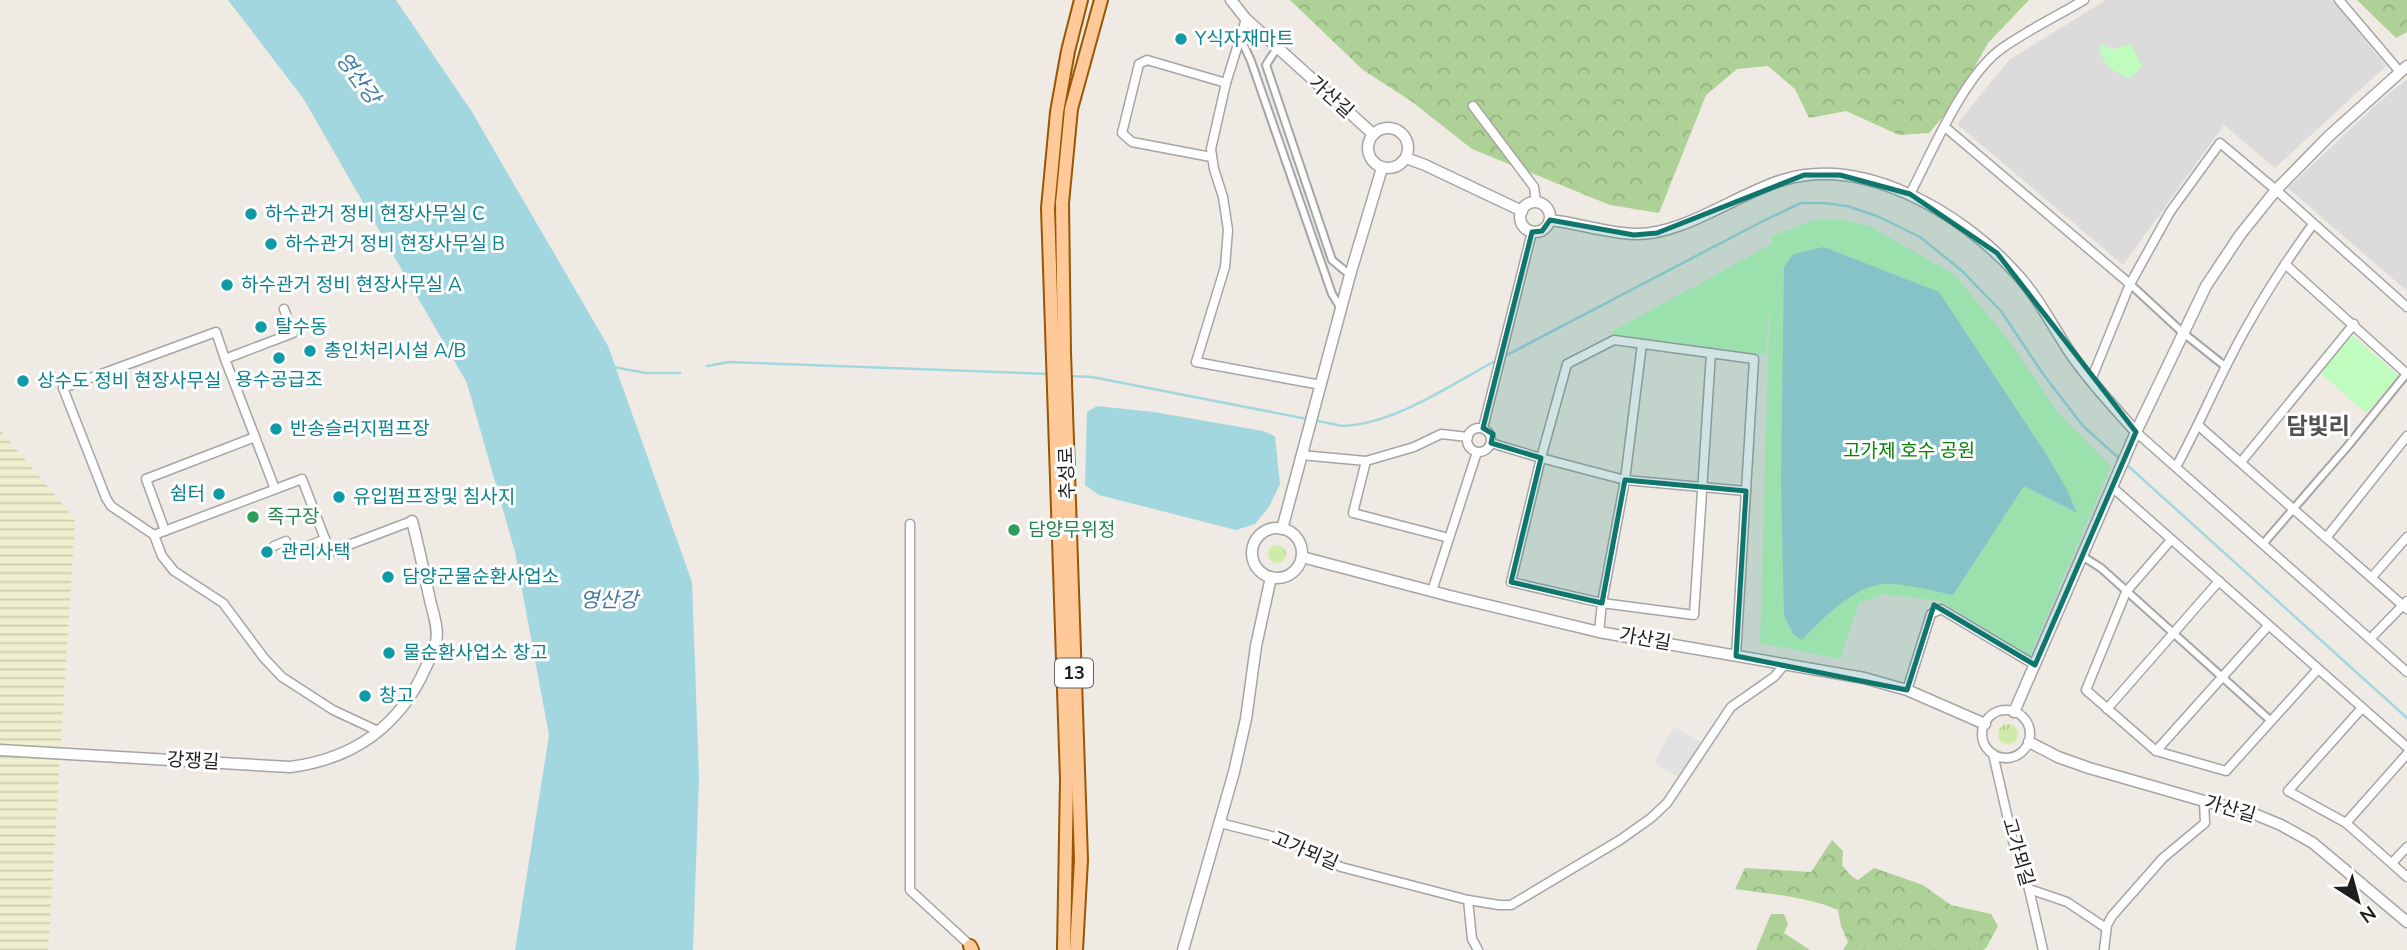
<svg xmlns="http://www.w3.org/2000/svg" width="2407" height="950" viewBox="0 0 2407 950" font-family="'Nunito Sans','Noto Sans KR',sans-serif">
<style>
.residential{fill:#dcdbdb}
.farmland{fill:url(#farmland-rules)}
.grass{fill:url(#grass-tufts)}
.forest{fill:url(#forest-crowns)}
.park{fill:#bffcbe}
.parking{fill:#e2e2e2}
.water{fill:#a2d7df}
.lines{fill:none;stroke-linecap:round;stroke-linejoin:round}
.stream{stroke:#a2d7df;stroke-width:2.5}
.pedestrian-casing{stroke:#a5a5a5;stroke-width:10}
.minor-casing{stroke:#a5a5a5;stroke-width:11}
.tertiary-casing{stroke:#a5a5a5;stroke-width:13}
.primary-casing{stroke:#985700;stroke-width:16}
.pedestrian{stroke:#fff;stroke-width:6}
.minor{stroke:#fff;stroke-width:8}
.tertiary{stroke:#fff;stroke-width:10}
.primary{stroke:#ffc999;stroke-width:12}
.marked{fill:#0f766e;fill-opacity:0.2;stroke:#0f766e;stroke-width:5;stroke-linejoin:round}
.culture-dot{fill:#0f9aa8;stroke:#fff;stroke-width:2.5}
.leisure-dot{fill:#2e9e5b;stroke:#fff;stroke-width:2.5}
.labels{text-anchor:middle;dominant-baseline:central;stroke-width:6;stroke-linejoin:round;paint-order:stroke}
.shield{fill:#fff;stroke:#626262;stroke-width:2}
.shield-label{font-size:18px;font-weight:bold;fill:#1e1e1e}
.culture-label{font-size:19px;fill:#0d838f;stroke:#fff;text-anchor:start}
.street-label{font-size:19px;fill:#1e1e1e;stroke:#fff}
.park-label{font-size:19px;fill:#088107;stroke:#fff}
.leisure-label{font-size:19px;fill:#27864d;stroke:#fff;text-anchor:start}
.water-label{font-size:21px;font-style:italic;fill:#417aa2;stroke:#fff}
.quarter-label{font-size:23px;font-weight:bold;fill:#515151;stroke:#fff}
</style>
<defs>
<pattern id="farmland-rules" width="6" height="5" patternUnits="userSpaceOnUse" patternTransform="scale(1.75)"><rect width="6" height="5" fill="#efeece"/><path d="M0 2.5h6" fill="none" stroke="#ccccb0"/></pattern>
<pattern id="grass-tufts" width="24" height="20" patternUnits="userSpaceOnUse" patternTransform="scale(1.75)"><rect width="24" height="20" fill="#cfeca7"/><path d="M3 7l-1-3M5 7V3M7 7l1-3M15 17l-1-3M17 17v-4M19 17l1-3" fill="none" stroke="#b1ca8f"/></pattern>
<pattern id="forest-crowns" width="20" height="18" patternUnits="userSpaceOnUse" patternTransform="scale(1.75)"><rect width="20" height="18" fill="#add196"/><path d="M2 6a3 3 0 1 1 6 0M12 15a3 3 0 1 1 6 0" fill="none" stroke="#94b381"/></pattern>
</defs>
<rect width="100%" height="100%" fill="#efeae3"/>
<g class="residential">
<path d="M2106,0H2333L2386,66L2275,168L2224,125L2123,265L1957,124L2009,60Z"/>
<path d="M2407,79V291L2288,188L2377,104Z"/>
</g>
<path class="farmland" d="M0,430L75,519L48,950H0Z"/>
<g class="grass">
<circle cx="1277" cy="554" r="9"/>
<circle cx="2008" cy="734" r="10"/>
</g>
<g class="forest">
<path d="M1290,0H2029L1988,43L1954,104L1929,133L1899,135L1846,111L1809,118L1795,89L1768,66L1737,69L1706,95L1659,213L1610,205L1472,149L1411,101L1363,70Z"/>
<path d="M2357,0H2407V32L2396,38Z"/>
<path d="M1832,840L1843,851L1842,865L1851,876L1858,880L1874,868L1923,885L1951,905L1991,914L1998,926L1986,948L1983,950H1843L1848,942L1841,926L1838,910C1806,896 1769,894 1735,889L1745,868L1811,872Z"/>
<path d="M1771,914H1784L1788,924L1784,933L1810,950H1756Z"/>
</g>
<g class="park">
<path d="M2099,44L2112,49L2129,45L2133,48L2142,66L2130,78C2114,74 2099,61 2099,44Z"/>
<path d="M1814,220H1843L1871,227L1955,275L2009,341L2059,414L2111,466L2030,656L1940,601L1884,594L1859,603L1840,659L1760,643L1770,295L1766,355L1615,336L1611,332L1772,244V236Z"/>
<path d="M2349,335L2353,336L2399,376L2366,413L2317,370Z"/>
</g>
<path class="parking" d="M1674,727L1701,742L1681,778L1654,763Z"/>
<g class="water">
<path d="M228,0H396L472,112L608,346L692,582L699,777L693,950H515L549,735L515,552L467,383L303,98Z"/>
<path d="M1824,247L1939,292L2048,457L2067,490L2077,513L2024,486L1953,595C1936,591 1897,582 1882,584C1853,587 1821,620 1802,640L1793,634L1784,615L1781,482L1784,267L1793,254Z"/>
<path d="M1097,406L1154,412L1263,431L1275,436L1280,484L1269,507L1255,524L1236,530L1099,495L1085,485L1087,412Z"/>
</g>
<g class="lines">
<g class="stream">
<path d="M1503,357L1763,221L1801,203H1824L1847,206L1877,216L1920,237L1961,270L2001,311L2043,374L2083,426L2121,460"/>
<path d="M707,366L729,362L1048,374"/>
<path d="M613,367L646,373H680"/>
<path d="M1069,376L1092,377L1343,426C1397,423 1450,385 1497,360"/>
<path d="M2126,464L2407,718"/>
</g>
<g class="pedestrian-casing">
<g id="pedestrian">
<path d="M1240,37L1251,61L1332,294L1340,307"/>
<path d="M1277,48L1266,65L1332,260L1350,275"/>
<path d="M2130,284L2182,332L2226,367"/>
<path d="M2263,544L2347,447L2407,373"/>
<path d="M2082,556L2101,568L2271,721"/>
</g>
</g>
<g class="minor-casing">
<g id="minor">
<path d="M2339,0L2400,72"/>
<path d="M1246,19L1226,83L1211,149L1214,169L1223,197L1228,230L1225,267L1196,362L1321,385"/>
<path d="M1473,106L1534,187L1536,202"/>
<path d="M1945,127L2130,284L2091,380"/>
<path d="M1211,157L1132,142L1122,133L1139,64L1147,60L1226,83"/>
<path d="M1910,194C1932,152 1963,77 2001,49C2026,31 2057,16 2084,0"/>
<path d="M2285,264L2407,374"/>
<path d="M2130,284L2170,212L2220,143L2276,190L2407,307"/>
<path d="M1642,344L1625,480L1602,603L1511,582L1541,458L1625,480L1746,491"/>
<path d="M225,359L216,332L63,388L106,498L111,506L154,535L162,556L174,571L223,603L264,658L282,677L333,710L378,731"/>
<path d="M2199,426L2407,609"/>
<path d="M1483,428L1532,232"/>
<circle cx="1479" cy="440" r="12"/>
<path d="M2136,432L2370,639L2407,601"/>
<path d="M1491,443L1541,458L1567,364L1614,340L1754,359L1736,656"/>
<path d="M1301,455L1366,461L1414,447L1441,434L1468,437"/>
<path d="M1366,461L1353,513L1449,538"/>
<path d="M2241,462L2354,324"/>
<path d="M2176,467C2202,420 2222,369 2249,323C2268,289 2290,256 2313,224"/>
<path d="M2112,487L2407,747"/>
<path d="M275,489L225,359L293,333L284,309"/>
<path d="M910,524V890L973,948"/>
<path d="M165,531L146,479L255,437"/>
<path d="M154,535L302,479L325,539L291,553L286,541L274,546"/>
<path d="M2326,538L2407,436"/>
<path d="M325,539L330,552L412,521"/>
<path d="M2171,540L2126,592L2086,690L2156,751L2268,626"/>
<path d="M2372,577L2407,537"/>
<path d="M1432,591L1477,452"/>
<path d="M1599,632L1602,603L1694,615L1711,353"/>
<path d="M2370,639L2407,672"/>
<path d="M1907,690L1931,614L1941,609L2035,665"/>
<path d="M2362,708L2288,791L2346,823L2407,877"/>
<path d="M2107,709L2219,581"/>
<circle cx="2006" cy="734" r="24"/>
<path d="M2156,751L2226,771L2318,669"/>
<path d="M1993,754L2013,841L2029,889L2043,950"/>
<path d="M1220,823L1287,840L1341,867L1468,900L1472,939L1478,950"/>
<path d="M2346,823L2407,754"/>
<path d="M2392,863L2407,847"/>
<path d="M2029,889L2067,902L2106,928"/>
<path d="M1468,900L1499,905H1511L1620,840L1651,818L1667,803L1731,707L1774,677L1786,663"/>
<path d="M2104,950L2107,925L2112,916L2163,858L2205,823L2204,801"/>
</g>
</g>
<g class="tertiary-casing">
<g id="tertiary">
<path d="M1231,0L1246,19L1373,134"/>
<circle cx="1388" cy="148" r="20"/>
<path d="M1406,158L1425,165L1522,211"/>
<circle cx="1535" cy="217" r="15"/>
<path d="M1550,220C1578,223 1606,233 1634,234C1682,236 1736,194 1783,180C1864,155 1961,213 2014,271C2038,296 2052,326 2071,354C2090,382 2114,407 2136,432L2014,712"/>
<path d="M2136,432L2206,286L2240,235L2276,190L2329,136L2407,66"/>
<circle cx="1277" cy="553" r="25"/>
<path d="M1282,529L1350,275L1382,168"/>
<path d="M1302,557L1450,596L1599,632L1864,678L1907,690L1985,724"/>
<path d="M2029,742L2058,757L2089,768L2204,801L2247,811L2281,825L2313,843L2407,922"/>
<path d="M0,750L290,767C353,759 400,726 426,667C429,660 435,650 436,642C439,629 433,613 430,600C424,573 419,547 412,521"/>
<path d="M1183,950L1234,772L1246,719L1256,646L1271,577"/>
</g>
</g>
<g class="primary-casing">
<g id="primary">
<path d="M970,946L972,950"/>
<path d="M1064,950L1067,780L1048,208L1057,112L1068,51L1081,0"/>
<path d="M1076,950L1081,860L1064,352L1062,203L1071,109L1101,0"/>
</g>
</g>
<use href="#pedestrian" class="pedestrian"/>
<use href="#minor" class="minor"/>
<use href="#tertiary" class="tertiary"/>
<use href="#primary" class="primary"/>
</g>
<path class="marked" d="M1804,175H1840L1910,194L1997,253L2136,432L2035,665L1934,605L1907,690L1736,656L1746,491L1625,480L1602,603L1511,582L1541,458L1491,443L1493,434L1483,428L1532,232L1542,231L1550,220L1634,235L1657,233Z"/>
<g class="culture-dot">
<circle cx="1181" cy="39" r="7"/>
<circle cx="251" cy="214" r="7"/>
<circle cx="271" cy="244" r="7"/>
<circle cx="227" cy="285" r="7"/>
<circle cx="261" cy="327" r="7"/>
<circle cx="310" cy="351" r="7"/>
<circle cx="279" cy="358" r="7"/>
<circle cx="23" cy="381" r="7"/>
<circle cx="276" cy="429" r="7"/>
<circle cx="219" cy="494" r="7"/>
<circle cx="339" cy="497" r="7"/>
<circle cx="267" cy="552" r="7"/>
<circle cx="388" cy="577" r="7"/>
<circle cx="389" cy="653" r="7"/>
<circle cx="365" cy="696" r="7"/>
</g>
<g class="leisure-dot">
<circle cx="253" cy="517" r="7"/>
<circle cx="1014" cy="530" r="7"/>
</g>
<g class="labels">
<rect class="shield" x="1055" y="658.5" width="38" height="29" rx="5"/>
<g class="shield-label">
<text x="1074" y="673">13</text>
</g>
<g class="culture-label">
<text x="1195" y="39">Y식자재마트</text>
<text x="265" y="214">하수관거 정비 현장사무실 C</text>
<text x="285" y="244">하수관거 정비 현장사무실 B</text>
<text x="241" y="285">하수관거 정비 현장사무실 A</text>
<text x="275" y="327">탈수동</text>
<text x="324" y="351">총인처리시설 A/B</text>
<text x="279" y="380" text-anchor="middle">용수공급조</text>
<text x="37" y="381">상수도 정비 현장사무실</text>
<text x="290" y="429">반송슬러지펌프장</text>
<text x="205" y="494" text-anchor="end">쉼터</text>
<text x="353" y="497">유입펌프장및 침사지</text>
<text x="281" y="552">관리사택</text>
<text x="402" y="577">담양군물순환사업소</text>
<text x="403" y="653">물순환사업소 창고</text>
<text x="379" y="696">창고</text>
</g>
<g class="street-label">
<text transform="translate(1331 97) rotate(42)">가산길</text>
<text transform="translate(1067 473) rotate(-92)">추성로</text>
<text transform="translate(1645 639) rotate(10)">가산길</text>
<text transform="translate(193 761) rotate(3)">강쟁길</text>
<text transform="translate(2230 809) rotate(16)">가산길</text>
<text transform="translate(1305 851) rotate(23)">고가뫼길</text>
<text transform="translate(2018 852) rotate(74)">고가뫼길</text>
</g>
<g class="park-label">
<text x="1909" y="451">고가제 호수 공원</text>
</g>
<g class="leisure-label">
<text x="267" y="517">족구장</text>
<text x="1028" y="530">담양무위정</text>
</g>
<g class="water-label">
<text transform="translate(358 78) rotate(54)">영산강</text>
<text x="609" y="600">영산강</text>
</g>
<g class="quarter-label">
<text x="2318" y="426">담빛리</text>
</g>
</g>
<g transform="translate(2358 901) rotate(144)" stroke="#ffffff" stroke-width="5" paint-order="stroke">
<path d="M0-5L12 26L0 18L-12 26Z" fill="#1e1e1e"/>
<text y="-10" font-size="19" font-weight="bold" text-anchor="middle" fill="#1e1e1e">N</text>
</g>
</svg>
